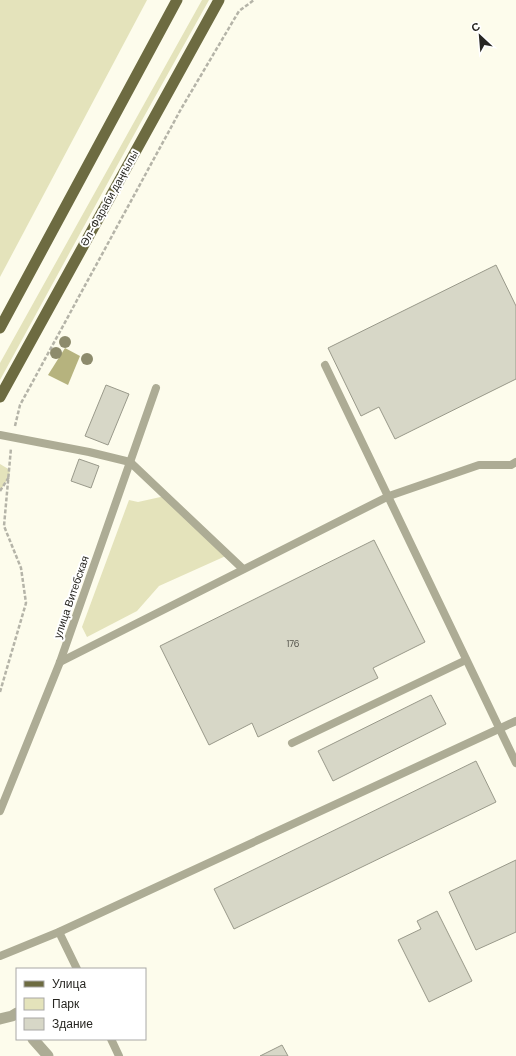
<svg xmlns="http://www.w3.org/2000/svg" width="516" height="1056" viewBox="0 0 516 1056" font-family="'DM Sans',sans-serif">
<style>
.green{fill:#e4e3bb}
.water{fill:#b6b37e}
.building{fill:#d7d7c7;stroke:#99998a}
.lines{fill:none;stroke-linecap:round;stroke-linejoin:round}
.path{stroke:#b5b4a8;stroke-width:2.5;stroke-dasharray:4 2;stroke-linecap:butt}
.service{stroke:#adac95;stroke-width:8}
.minor{stroke:#adac95;stroke-width:11}
.primary{stroke:#6d6b41;stroke-width:11}
.tree{fill:#8d8b6c}
.labels{text-anchor:middle;dominant-baseline:central;stroke-width:4;stroke-linejoin:round;paint-order:stroke}
.number-label{font-size:9px;fill:#53524a}
.street-label{font-size:11px;fill:#272621;stroke:#fff}
</style>
<rect width="100%" height="100%" fill="#fdfcec"/>
<g class="green">
<path d="M0,0H147L0,277Z"/>
<path d="M202,0H209L141,122L0,380V363Z"/>
<path d="M0,464L10,470L9,477L0,491Z"/>
<path d="M165,496L228,555L159,586L137,611L87,637L82,627L129,500L138,502Z"/>
</g>
<path class="water" d="M65,348L80,356L68,385L48,375Z"/>
<g class="building">
<path d="M496,265L516,306V379L395,439L379,407L361,416L328,348Z"/>
<path d="M106,385L129,394L108,445L85,436Z"/>
<path d="M79,459L99,466L91,488L71,481Z"/>
<path d="M374,540L425,642L373,668L378,678L258,737L252,723L209,745L160,646Z"/>
<path d="M431,695L446,724L333,781L318,751Z"/>
<path d="M476,761L496,802L234,929L214,889Z"/>
<path d="M516,860V932L476,950L449,892Z"/>
<path d="M437,911L472,981L429,1002L398,940L421,929L417,921Z"/>
<path d="M282,1045L288,1056H260Z"/>
</g>
<g class="lines">
<g class="path">
<path d="M15,426L20,405L181,109L239,11L254,0"/>
<path d="M0,491L9,477"/>
<path d="M0,692L26,603L21,568L4,526L11,448"/>
</g>
<g class="service">
<path d="M325,365C389,497 452,631 516,763"/>
<path d="M0,435L89,452L130,462L243,569"/>
<path d="M60,662L389,496L479,465H511L516,462"/>
<path d="M292,743L466,660"/>
<path d="M0,811L60,662L156,388"/>
<path d="M59,932L77,969"/>
<path d="M0,956L59,932L516,721"/>
<path d="M111,1039L119,1056"/>
</g>
<g class="minor">
<path d="M0,1019L12,1016L17,1013"/>
<path d="M33,1039L48,1056"/>
</g>
<g class="primary">
<path d="M0,328L177,0"/>
<path d="M0,397L219,0"/>
</g>
</g>
<g class="tree">
<circle cx="65" cy="342" r="6"/>
<circle cx="56" cy="353" r="6"/>
<circle cx="87" cy="359" r="6"/>
</g>
<g class="labels">
<g class="number-label">
<text x="293" y="644">176</text>
</g>
<g class="street-label">
<text transform="translate(109 198) rotate(-61)">Әл-Фараби даңғылы</text>
<text transform="translate(71 597) rotate(-71)">улица Витебская</text>
</g>
</g>
<rect x="16" y="968" width="130" height="72" fill="#ffffff" stroke="#a9a8a6"/>
<rect x="24" y="981" width="20" height="6" fill="#6d6b41" stroke="#a9a8a6"/>
<text x="52" y="988" font-size="12" fill="#272621">Улица</text>
<rect x="24" y="998" width="20" height="12" fill="#e4e3bb" stroke="#a9a8a6"/>
<text x="52" y="1008" font-size="12" fill="#272621">Парк</text>
<rect x="24" y="1018" width="20" height="12" fill="#d7d7c7" stroke="#a9a8a6"/>
<text x="52" y="1028" font-size="12" fill="#272621">Здание</text>
<g transform="translate(480 36) rotate(334)" stroke="#ffffff" stroke-width="3" paint-order="stroke">
<path d="M0-3L7 15L0 10L-7 15Z" fill="#272621"/>
<text y="-6" font-size="11" font-weight="bold" text-anchor="middle" fill="#272621">С</text>
</g>
</svg>
